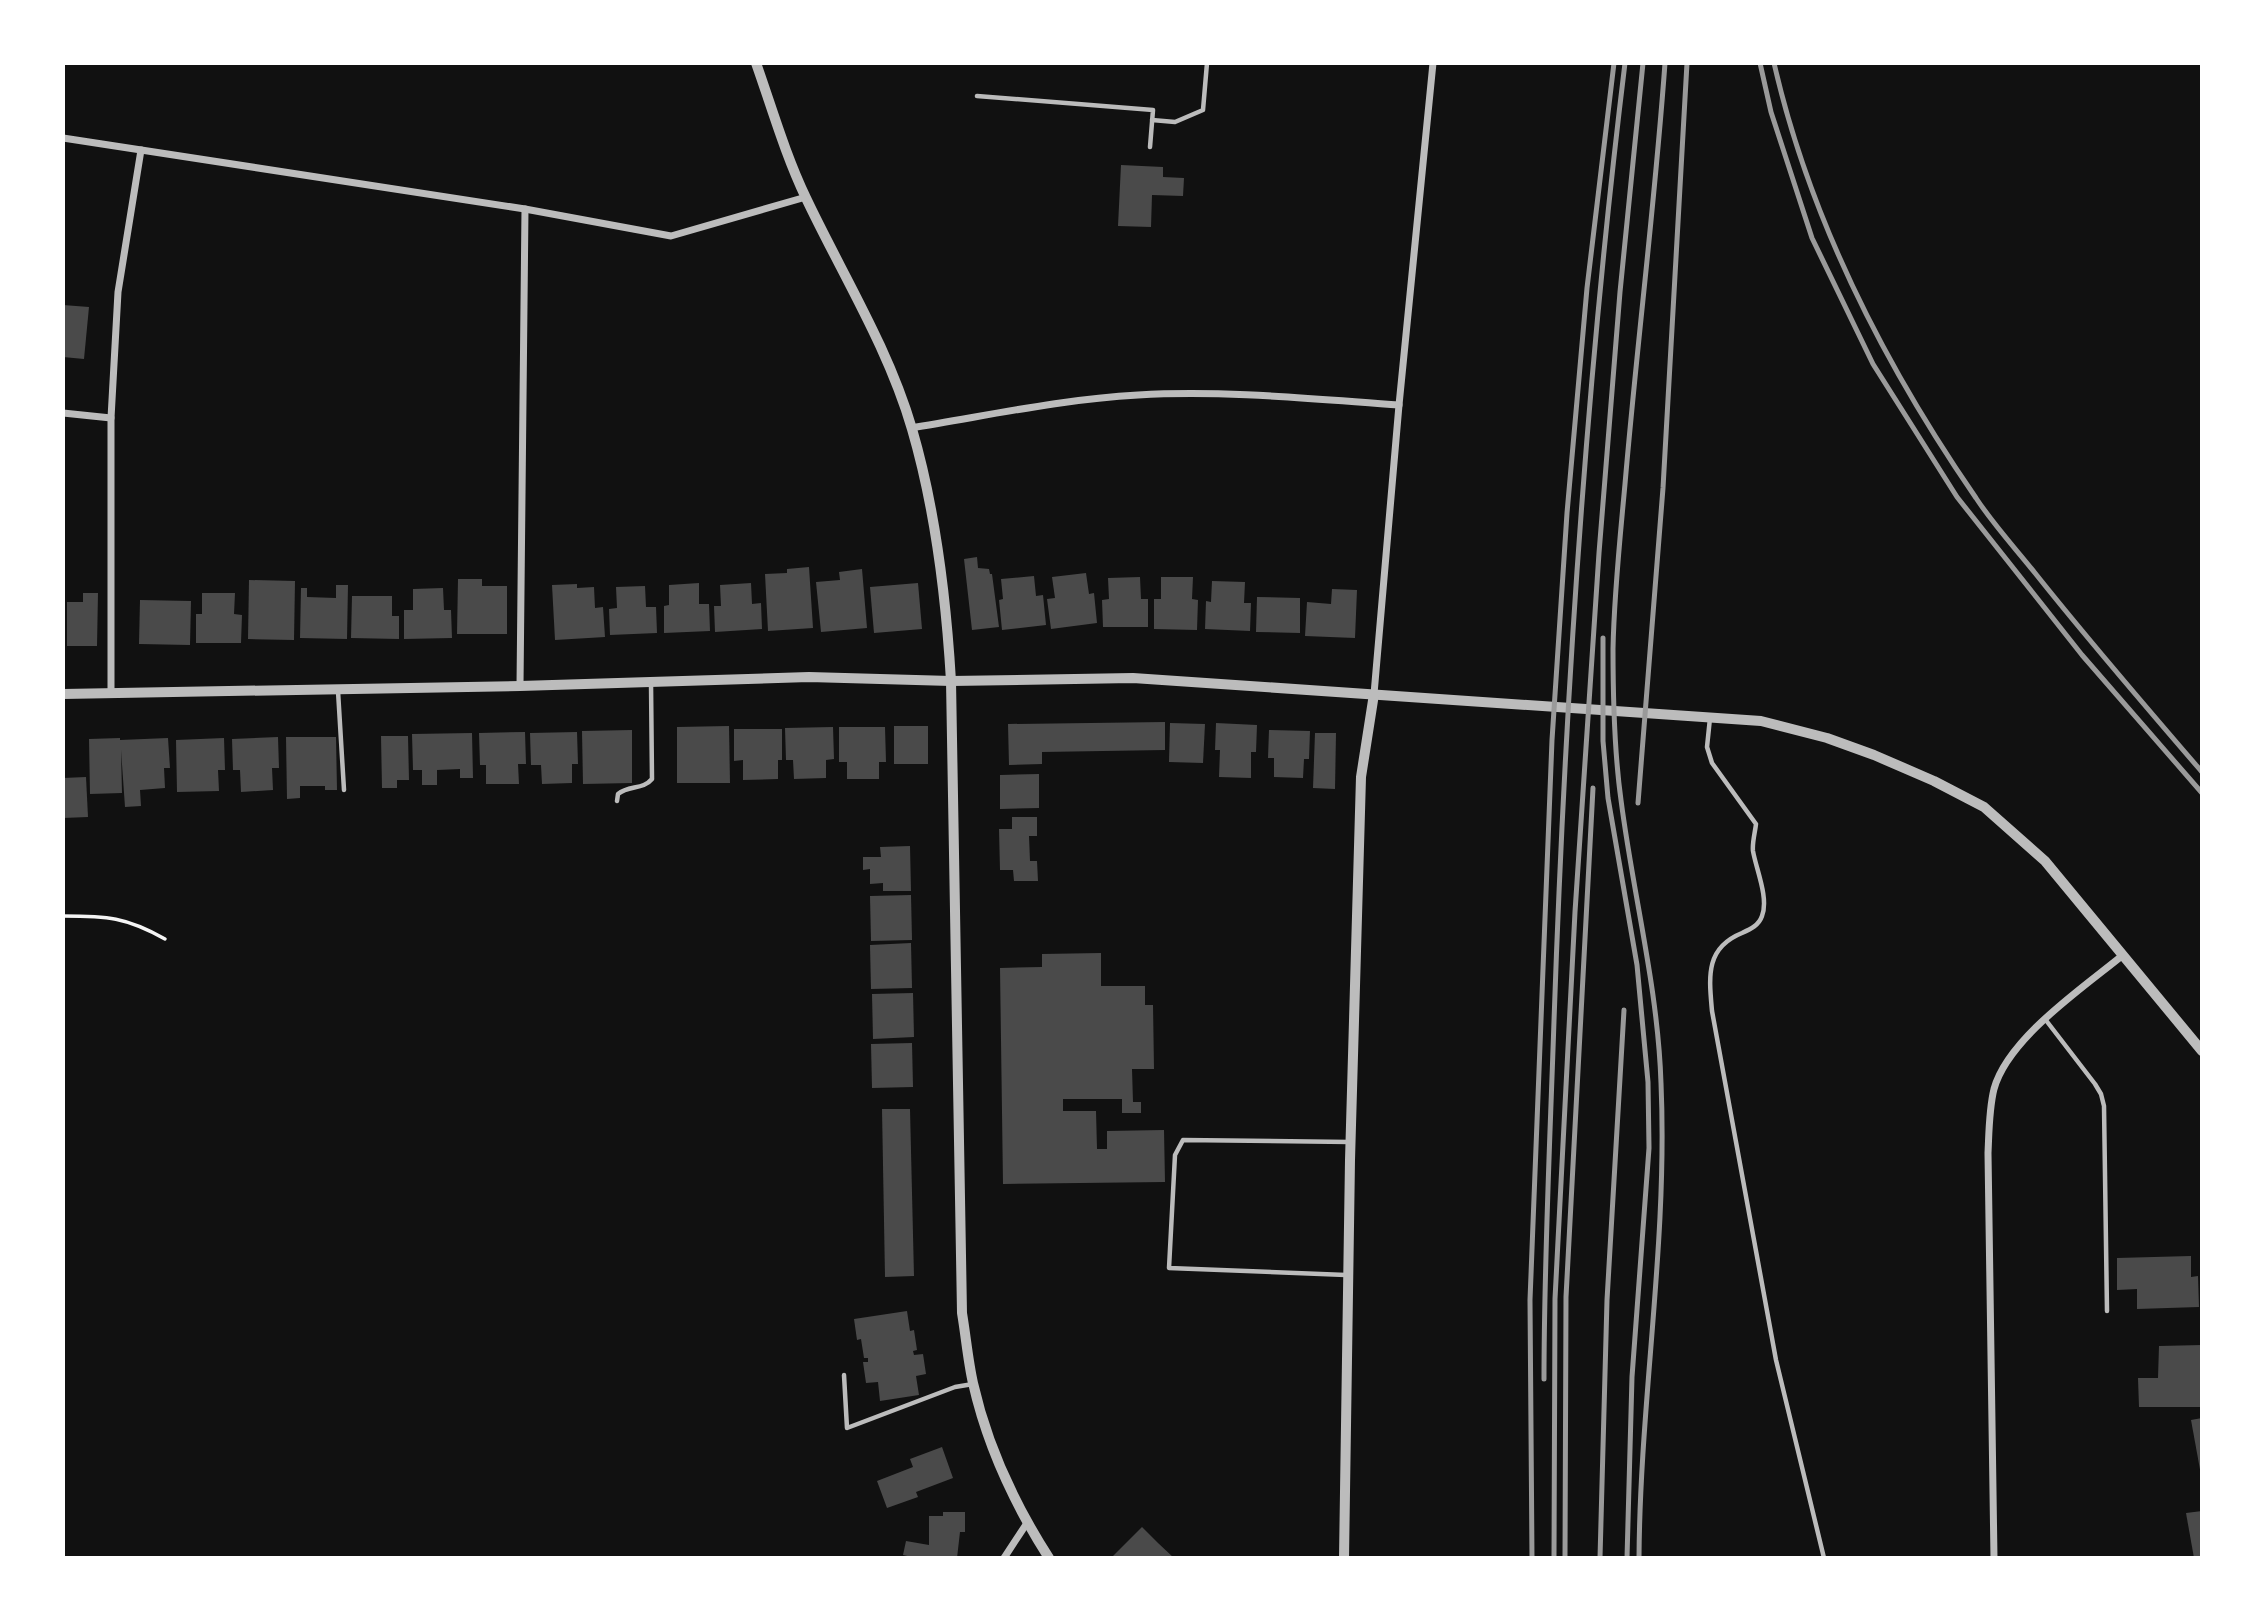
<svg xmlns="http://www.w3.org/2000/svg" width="2265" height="1621" viewBox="0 0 2265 1621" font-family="'PT Serif',serif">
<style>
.building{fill:#4a4a4a}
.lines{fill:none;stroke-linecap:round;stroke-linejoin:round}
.path{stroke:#f5f5f5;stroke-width:3.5}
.service{stroke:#bcbcbc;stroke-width:4.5}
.minor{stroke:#bcbcbc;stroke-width:7}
.tertiary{stroke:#bcbcbc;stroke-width:10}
.rail{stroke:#9a9a9a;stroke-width:5}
</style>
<rect width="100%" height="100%" fill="#111"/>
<g class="building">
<path d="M1121,165L1163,167V177L1184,178L1183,196L1152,195L1151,227L1118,226Z"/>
<path d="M63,305L89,307L84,359L63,357Z"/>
<path d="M977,557L978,568L989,569L990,574H992L999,627L972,630L964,559Z"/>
<path d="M809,567L813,628L768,631L765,574L787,573V569Z"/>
<path d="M862,569L867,628L821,632L816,582L840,580L839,572Z"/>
<path d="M1086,573L1089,594L1094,593L1097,623L1051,629L1047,599L1055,598L1052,577Z"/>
<path d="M1034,576L1036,596L1043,595L1046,625L1002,630L999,600L1003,599L1001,579Z"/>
<path d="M1140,577L1141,599H1148V627H1103L1102,600L1109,599L1108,578Z"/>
<path d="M1161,577H1193L1192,599L1198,600L1197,630L1154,629V599H1161Z"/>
<path d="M458,579H482V586H507V634H457Z"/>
<path d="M249,580L295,581L294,640L248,639Z"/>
<path d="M1212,581L1245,582L1244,603H1251L1250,631L1205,629L1206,601L1211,602Z"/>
<path d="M699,583V604H709L710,631L664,633V606L669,605V585Z"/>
<path d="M751,583L752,604L761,603L762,629L715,632L714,606H721L720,585Z"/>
<path d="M918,583L922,629L874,633L870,587Z"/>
<path d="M577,584V588L594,587L595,608L603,607L605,637L555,640L552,585Z"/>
<path d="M336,585H348L347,639L300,638L301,588H307V597L336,598Z"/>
<path d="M645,586L646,607H656L657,633L610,635L609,609L617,608L616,587Z"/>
<path d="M443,588L444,610H451L452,638L404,639V610H413V589Z"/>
<path d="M1332,589L1357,590L1355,638L1305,636L1307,602L1331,604Z"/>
<path d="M83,593H98L97,646H67V602H83Z"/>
<path d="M202,593H235L234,614L242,615L241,643H196V614H202Z"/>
<path d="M352,596H392V616H399V639L351,638Z"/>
<path d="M1257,597L1300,598V633L1256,632Z"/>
<path d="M140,600L191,601L190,645L139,644Z"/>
<path d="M1165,722V750L1042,752V764L1009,765L1008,724Z"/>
<path d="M1170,723L1205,724L1203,763L1169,762Z"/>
<path d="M1216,723L1257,725L1256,752H1251V778L1219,777L1220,750H1215Z"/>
<path d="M729,726L730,783H677V727Z"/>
<rect x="894" y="726" width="34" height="38"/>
<path d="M833,727L834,759L826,760V778L794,779L793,760H786L785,728Z"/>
<path d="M839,727H885L886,762H879V779H847V762H839Z"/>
<path d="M734,729H782V760H778V779L743,780V760L734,761Z"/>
<path d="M632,730V783L583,784L582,731Z"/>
<path d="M1269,730L1310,731L1309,759H1304L1303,778L1274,777V758H1268Z"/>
<path d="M525,732L526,764H518L519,784H486V765H480L479,733Z"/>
<path d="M577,732L578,764H572V783L542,784L541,765H531L530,733Z"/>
<path d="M472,733L473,778H460V769L437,770V785H422V770H413L412,734Z"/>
<path d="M1315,733H1336L1335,789L1313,788Z"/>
<path d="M381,736H408L409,780H397V788H382Z"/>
<path d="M278,737L279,768H272L273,790L241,792L240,770H233L232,739Z"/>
<path d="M286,737H336L337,790H325V786H300V798L287,799Z"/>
<path d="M120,738V740L168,738L170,768H164L165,788L140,790L141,806L125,807L121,750L122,793L90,794L89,739Z"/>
<path d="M224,738L225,770H218L219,791L177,792L176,740Z"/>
<path d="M1039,774V808L1000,809V775Z"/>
<path d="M86,777L88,817L63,818V778Z"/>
<path d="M1012,817H1037V836H1029L1030,861H1037L1038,881H1014L1013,870H1000L999,829H1012Z"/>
<path d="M910,846L911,891H883V883L870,884V869L863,870V857H881L880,847Z"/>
<path d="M911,895L912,940L871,941L870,896Z"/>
<path d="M911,943L912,988L871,989L870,945Z"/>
<path d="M1101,953V986H1145V1005H1153L1154,1069H1132L1133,1102H1141V1113H1122V1099H1063V1111H1096L1097,1149H1107V1131L1164,1130L1165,1182L1003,1184L1000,968L1042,967V954Z"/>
<path d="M913,993L914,1037L873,1039L872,994Z"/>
<path d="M912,1043L913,1087L872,1088L871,1044Z"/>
<path d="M882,1109H910L914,1276L885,1277Z"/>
<path d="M2191,1256V1277L2198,1276L2199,1307L2137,1309V1289L2117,1290V1258Z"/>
<path d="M907,1311L910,1331L914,1330L917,1350L913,1351L914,1355L923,1354L926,1374L916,1376L919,1395L880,1401L878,1382L866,1383L863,1362H868V1358H864L861,1339L857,1340L854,1319Z"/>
<path d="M2202,1345V1407H2139L2138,1378H2158L2159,1346Z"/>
<path d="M2202,1418V1475H2201L2191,1420Z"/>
<path d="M942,1447L953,1478L916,1492L918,1497L887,1508L877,1481L913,1467L910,1459Z"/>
<path d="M2202,1511V1558H2194L2186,1513Z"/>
<path d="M943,1512H965V1532H960L957,1558H916L903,1555L906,1541L929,1545V1516H943Z"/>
<path d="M1142,1527L1158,1543L1174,1558H1111Z"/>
</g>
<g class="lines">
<path class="path" d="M63,916C107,916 126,917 165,939"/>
<g class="service">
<path d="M977,96L1153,110L1150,147"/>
<path d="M1152,120L1175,122L1203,110L1207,63"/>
<path d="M338,691L344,790"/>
<path d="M1710,718L1707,747L1712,763L1756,824C1755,833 1752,843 1753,851C1756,869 1769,898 1762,916C1759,925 1751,929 1742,933C1705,948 1709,977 1712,1011L1776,1360L1824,1558"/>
<path d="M617,801L618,794C629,785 643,790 652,779L651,683"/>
<path d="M2045,1019L2095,1084L2101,1094L2104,1106L2107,1311"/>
<path d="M1346,1275L1169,1268L1175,1155L1183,1140L1350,1142"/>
<path d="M844,1375L847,1428L955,1387L973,1384"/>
</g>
<g class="minor">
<path d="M63,138L525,209L671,236L806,197"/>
<path d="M63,413L111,418"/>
<path d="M911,428C986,416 1062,399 1138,395C1225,390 1313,399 1399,405"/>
<path d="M520,686L525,209"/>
<path d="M111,694V418L118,292L141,150"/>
<path d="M1374,694L1399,405L1433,63"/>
<path d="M1004,1558L1027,1523"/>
<path d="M1994,1558L1988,1153C1989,1132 1989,1109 1994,1089C2008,1038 2084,987 2123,955"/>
</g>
<g class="tertiary">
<path d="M756,63C772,108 785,154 806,198C842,274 888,347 912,429C936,511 946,596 951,681L962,1313C966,1337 968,1361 973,1383C987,1445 1015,1505 1049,1558"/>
<path d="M63,694L520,686L809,677L951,681L1133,678L1761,721L1827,738L1874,755L1934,781L1984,807L2045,861L2202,1051"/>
<path d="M1344,1558L1350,1160L1361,777L1374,694"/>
</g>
<g class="rail">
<path d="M1760,63L1771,112L1812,238L1873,364L1957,497L2082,655L2202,793"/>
<path d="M1774,63C1810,220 1885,366 1976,498C1993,524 2015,548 2035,573C2089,641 2146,707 2202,772"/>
<path d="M1603,638V741L1608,798L1637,965L1648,1082L1649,1148L1632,1377L1627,1558"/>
<path d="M1638,803L1663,488L1687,63"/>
<path d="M1544,1379C1544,1260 1550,1141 1554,1021C1565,701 1586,381 1625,63"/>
<path d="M1532,1558L1530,1300L1552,740L1567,513L1587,288L1614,63"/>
<path d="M1554,1558L1555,1299L1575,912L1599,553L1620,292L1643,63"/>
<path d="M1565,1558L1566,1297L1593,788"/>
<path d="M1600,1558L1607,1300L1624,1010"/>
<path d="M1639,1558C1640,1400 1668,1242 1661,1083C1658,988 1633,894 1621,800C1614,750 1613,699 1613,649C1614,594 1620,539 1625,484C1637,343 1655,203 1665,63"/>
</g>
</g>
<rect width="2265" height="1621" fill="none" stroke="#ffffff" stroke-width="130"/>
</svg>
